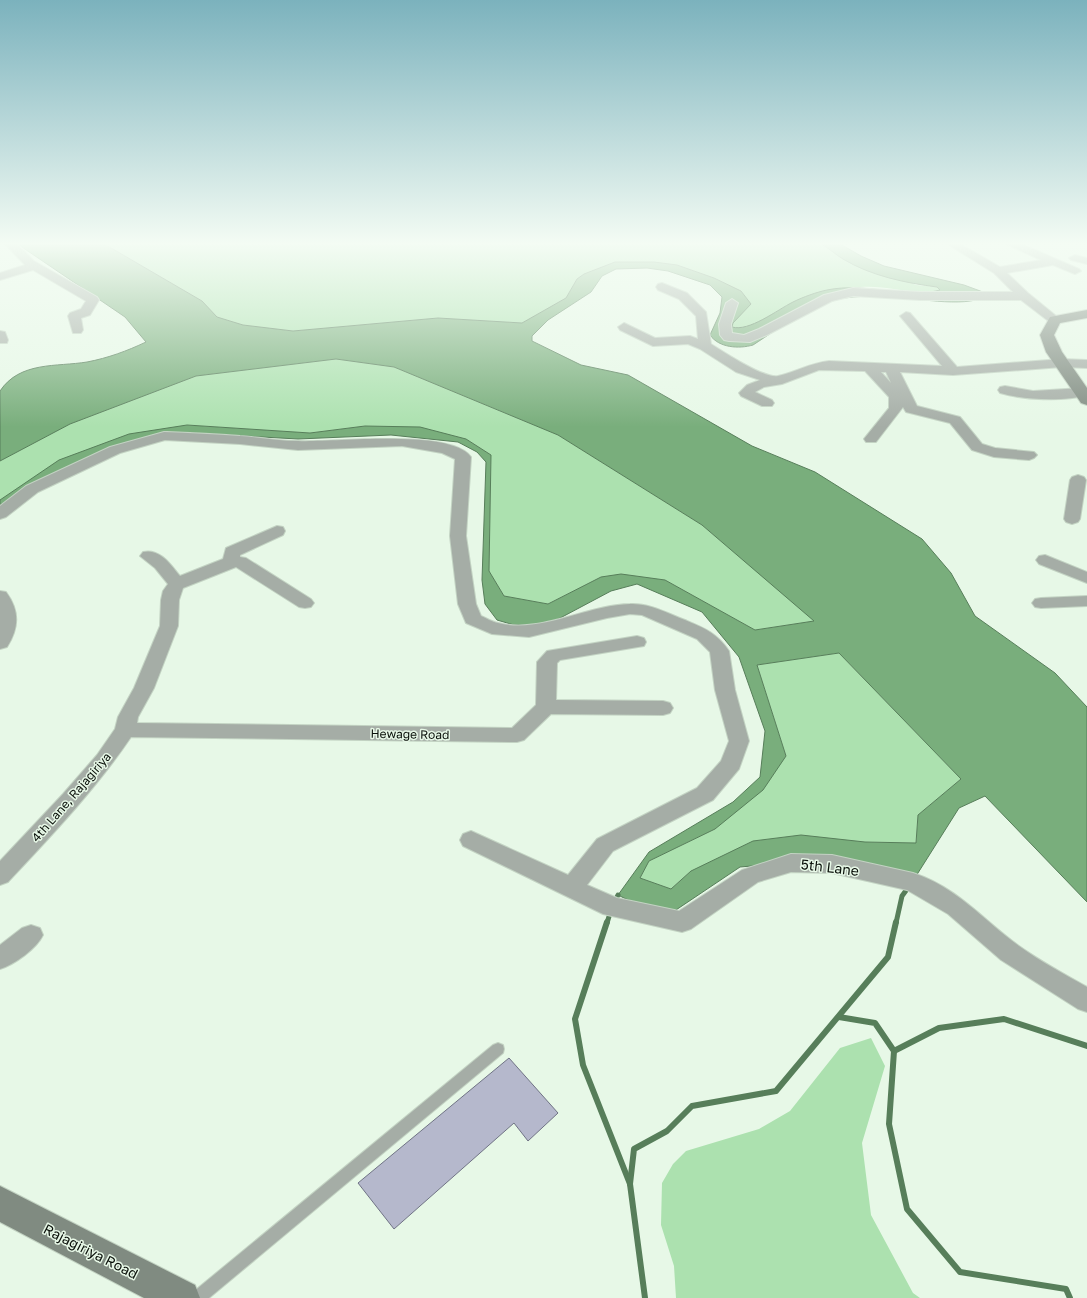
<svg xmlns="http://www.w3.org/2000/svg" width="1087" height="1298" viewBox="0 0 1087 1298" font-family="'Golos Text',sans-serif">
<style>
.green{fill:#ace1af}
.water{fill:#79ae7c;stroke:#577e5a;fill-rule:evenodd}
.lines{fill:none;stroke-linecap:round;stroke-linejoin:round}
.stream-far1{stroke:#577e5a;stroke-width:5}
.stream{stroke:#577e5a;stroke-width:6}
.building{fill:#b5b8cc;stroke:#707385}
.lane-casing{stroke:#c3d3c3;stroke-width:2}
.street-casing{stroke:#c3d3c3;stroke-width:2}
.secondary-casing{stroke:#c3d3c3;stroke-width:2}
.lane{fill:#a5ada6;fill-rule:evenodd}
.street{fill:#a5ada6;fill-rule:evenodd}
.secondary{fill:#808b81;fill-rule:evenodd}
.labels{text-anchor:middle;dominant-baseline:central;stroke-width:3;stroke-linejoin:round;paint-order:stroke}
.street-label{font-size:12px;fill:#090f09;stroke:#e7f8e7}
.near-street-label{font-size:14px;fill:#090f09;stroke:#e7f8e7}
</style>
<rect width="100%" height="100%" fill="#e7f8e7"/>
<g class="green">
<path d="M106,245H823L916,285L937,287L940,290C914,296 888,285 861,287C841,289 815,296 796,302C777,307 753,333 732,327L733,323L750,304L741,291L714,278L677,265L615,262L577,279L566,298L522,323L438,318L293,331L243,325L217,317L202,301Z"/>
<path d="M336,359L394,367L558,435L702,525L815,621L755,630L665,580L601,577L548,604L504,596L489,571L491,455L466,439L365,426L310,433L187,425L0,500V461L70,424L196,376Z"/>
<path d="M839,653L961,779L918,815L916,843L865,842L691,871L671,889L640,878L649,861L715,829L786,756L757,665Z"/>
<path d="M871,1038L885,1066L862,1143L871,1215L913,1293L920,1298H676L674,1266L661,1225L662,1183L673,1164L686,1151L759,1129L790,1111L840,1048Z"/>
</g>
<path class="water" d="M19,245H106L202,301L217,317L243,325L293,331L438,318L522,323L566,298L577,279L584,274L615,262H654L677,265L714,278L741,291L751,304L733,323L732,327C749,332 777,310 793,302C803,297 817,292 827,290C865,282 907,299 940,290L937,287C906,283 871,276 843,259C836,255 830,249 823,245H842L861,256L884,266L964,285L983,292L986,296C964,309 912,297 887,296C876,296 864,296 853,297C816,300 784,325 753,345C739,349 719,348 710,335L720,313L722,297L710,285L668,271L647,268L616,269L602,276L591,292L548,320L532,336V341L581,365L628,375L752,446L815,472L922,539L951,573L975,616L1055,673L1087,707V902L985,796L959,808L911,884L798,862L740,867L664,918L618,895L649,852L733,802L760,777L765,731L739,657L702,612L637,584L611,591L547,625H514L497,620L485,604L482,580L486,462L477,452L458,442L391,435L298,439L190,433L151,437L53,475L0,505V500L59,460L129,434L187,425L310,433L365,426L420,427L466,439L491,455L489,571L504,596L548,604L601,577L621,574L665,580L755,630L814,621L702,525L558,435L394,367L336,359L196,376L70,424L0,461V391C20,361 57,367 87,362C108,358 127,351 146,342L125,317ZM839,653L961,779L918,815L916,843L865,842L801,835L753,841L691,871L671,889L640,878L649,861L715,829L763,790L786,756L757,665Z"/>
<g class="lines">
<g class="stream-far1">
<path d="M614,903L618,895"/>
<path d="M607,923L611,910"/>
<path d="M896,923L902,896L910,885"/>
</g>
<g class="stream">
<path d="M607,922L575,1019L583,1065L630,1184L645,1298"/>
<path d="M839,1017L875,1023L894,1051L889,1124L907,1209L960,1272L1066,1289L1070,1298"/>
<path d="M894,1051L939,1028L1004,1019L1087,1046"/>
<path d="M630,1184L634,1149L667,1131L692,1106L776,1091L888,957L896,922"/>
</g>
</g>
<path class="building" d="M509,1058L558,1113L528,1141L514,1123L394,1229L358,1183Z"/>
<g class="lines">
<g class="lane-casing">
<path id="lane" d="M498,1043L503,1045L504,1049L503,1053L209,1298H189L192,1293L493,1045Z"/>
</g>
<g class="street-casing">
<g id="street">
<path d="M6,245H18L34,261L97,297L99,300L90,315L81,318L83,330L81,333H73L68,316L70,313L81,309L86,301L33,270L0,280V273L25,265Z"/>
<path d="M949,245H962L1000,267L1041,260L1008,245H1024L1079,269L1081,271L1075,274L1053,265L1007,273L1028,293L1061,320L1055,324L1051,323L1021,300H920L853,296L832,301L767,335L750,342L729,341L724,340L720,335L719,324L726,303L732,299L738,303L731,324L732,333L744,335L759,329L824,295L853,288L920,292H1013L994,273Z"/>
<path d="M1075,255L1087,258V264L1071,260L1069,258Z"/>
<path d="M662,283L687,293L706,312L711,344C724,352 764,379 778,376C796,372 810,363 829,361L942,366L900,316L906,312L910,313L957,367L1062,359L1087,360V368L1062,367L953,375L900,372L917,406L960,417L982,444L995,448L1034,452L1037,455L1034,458L1029,460L994,457L972,450L950,423L906,412L903,407L876,442H866L864,439L889,408V397L865,371L819,370L782,384L764,387L755,392L772,400L774,403L772,406H762L741,396L739,393L747,385L760,380L736,372L700,349L688,344L653,346L620,330L618,327L624,323L655,338L690,336L698,339L696,316L679,299L658,290L656,287L658,284ZM881,372H886L891,383Z"/>
<path d="M0,331L5,332L8,340L7,343H0Z"/>
<path d="M1005,386L1033,391L1082,388L1087,389V395C1063,402 1024,400 1000,393L998,390L1000,387Z"/>
<path d="M164,432C189,433 215,434 240,436C259,437 279,441 298,441C332,443 450,428 471,457L466,536L476,604L481,616C486,618 492,622 498,623C540,634 587,605 630,604C649,603 667,613 685,620C704,628 717,633 729,651L735,690L749,741L739,769L713,800L613,851L587,885L617,898L679,911L742,870L791,854L832,855L913,873C957,887 983,920 1019,946C1040,961 1064,974 1087,987V1012L1078,1009L1001,960L948,914L907,890L832,873L791,872L758,882L691,929L682,932L603,914L463,846L460,840L463,834L471,831L568,875L597,839L697,788L721,761L729,741L715,690L710,652L697,639L642,615L630,614L607,618L529,637L492,634L466,623L458,604L450,536L455,459L442,453L402,446L298,450L240,444L165,440L120,453L38,492L6,517L0,519V506L26,486L110,447Z"/>
<path d="M1078,475L1084,477L1086,480L1080,519L1078,522L1072,524L1066,522L1064,519L1070,480L1072,477Z"/>
<path d="M277,526L283,527L285,531L283,535L240,555V557L246,558L311,599L314,603L311,607L305,608L299,607L236,567L183,588L179,600L178,626L154,688L138,717L137,723L512,728L536,705L537,662L547,651L637,636L644,638L646,642L644,646L560,660L557,663L556,700L663,701L670,703L673,708L670,713L663,715L551,714L524,740L517,742L131,737C95,790 51,836 8,882L0,885V861L63,794L97,755L115,729L118,717L134,688L160,626L161,600L163,591L168,584L155,568L140,556L143,552C160,548 171,565 180,576L223,559L226,548Z"/>
<path d="M1045,555L1087,572V583L1039,564L1036,560L1039,556Z"/>
<path d="M0,591L6,592C20,611 19,628 7,647L0,649Z"/>
<path d="M1087,596V606L1041,608L1035,607L1032,603L1035,599L1041,598Z"/>
<path d="M31,925L40,928L43,935C36,949 15,964 0,969V945L22,928Z"/>
</g>
</g>
<g class="secondary-casing">
<g id="secondary">
<path d="M1087,310V318L1060,323L1054,335L1062,352L1087,388V405L1081,403L1079,400L1046,352L1040,335L1050,317Z"/>
<path d="M0,1186L195,1285L200,1298H144L0,1222Z"/>
</g>
</g>
<use href="#lane" class="lane"/>
<use href="#street" class="street"/>
<use href="#secondary" class="secondary"/>
</g>
<linearGradient id="sky" x2="0" y2="1"><stop stop-color="#7bb2bd"/><stop offset="0.57" stop-color="#f4fcf4"/><stop offset="1" stop-color="#f4fcf4" stop-opacity="0"/></linearGradient>
<rect width="1087" height="427" fill="url(#sky)"/>
<g class="labels">
<g class="street-label">
<text transform="translate(410 734) rotate(1)">Hewage Road</text>
<text transform="translate(71 797) rotate(-49)">4th Lane, Rajagiriya</text>
</g>
<g class="near-street-label">
<text transform="translate(830 867) rotate(7)">5th Lane</text>
<text transform="translate(91 1251) rotate(27)">Rajagiriya Road</text>
</g>
</g>
</svg>
